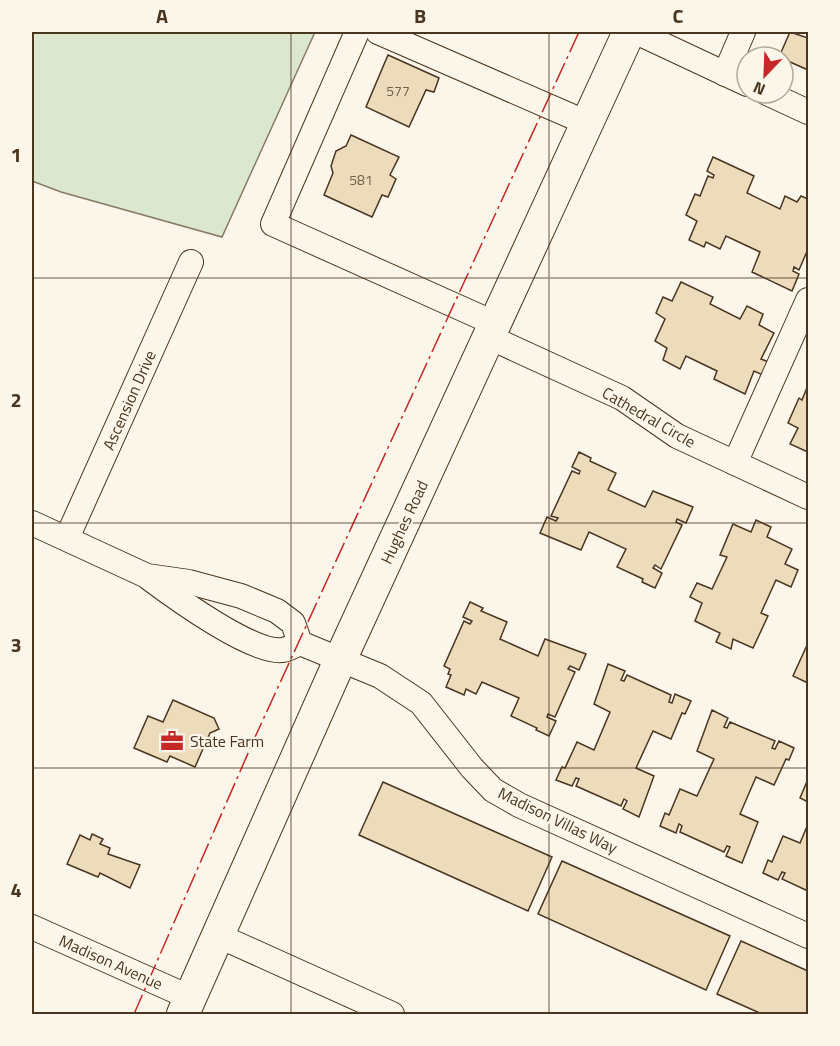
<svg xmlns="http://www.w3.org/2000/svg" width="840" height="1046" viewBox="0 0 840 1046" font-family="'Titillium Web',sans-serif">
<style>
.green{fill:#dce7d0;stroke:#887966;stroke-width:1.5}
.building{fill:#ecdcbc;stroke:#4a3520;stroke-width:1.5}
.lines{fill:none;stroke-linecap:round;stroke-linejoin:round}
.minor-casing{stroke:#4a3520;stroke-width:26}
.major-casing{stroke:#4a3520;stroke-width:34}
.minor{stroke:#fbf6e9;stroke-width:24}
.major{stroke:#fbf6e9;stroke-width:32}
.power{stroke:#c62828;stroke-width:1.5;stroke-dasharray:21 4.5 3 4.5;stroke-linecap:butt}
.grid{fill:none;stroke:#4a3520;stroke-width:1.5;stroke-opacity:0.55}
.labels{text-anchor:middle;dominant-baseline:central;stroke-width:4.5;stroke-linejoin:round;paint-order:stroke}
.number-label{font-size:14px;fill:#725f47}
.street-label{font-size:16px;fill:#4a3520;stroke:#fbf6e9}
.poi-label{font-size:16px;fill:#4a3520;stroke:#fbf6e9;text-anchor:start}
.neatline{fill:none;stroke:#4a3520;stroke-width:2}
.grid-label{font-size:20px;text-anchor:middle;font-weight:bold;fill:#4a3520}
</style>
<rect width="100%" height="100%" fill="#fbf6e9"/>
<path class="green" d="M32,32H315L222,237L61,192L32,181Z"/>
<g class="building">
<path d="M790,32L808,38V70L779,57Z"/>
<path d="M388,55L439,78L434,92L426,90L409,127L366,107Z"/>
<path d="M351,135L399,157L390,175L396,179L388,197L382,195L372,217L324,195L333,173L331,166L336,151L346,146Z"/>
<path d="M713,157L754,176L747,193L780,209L785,196L797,202L801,196L808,199V249L799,270L794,267L793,271L799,274L792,291L752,272L760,252L726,236L720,249L706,242L704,247L689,240L697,221L686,215L695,194L700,196L708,176L713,178L714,175L707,171Z"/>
<path d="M681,282L713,297L710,304L740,319L747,306L763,314L759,325L774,333L761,359L771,363L765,376L754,371L745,394L714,379L717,371L686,356L680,369L663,360L667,348L655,341L665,319L656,313L663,297L672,301Z"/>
<path d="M808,385V452L790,444L798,428L788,423L799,398L802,400Z"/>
<path d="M579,452L591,458L590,461L616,473L608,490L645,507L653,491L693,507L686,523L677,519L676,522L682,525L661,569L655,565L653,568L662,573L655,588L642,582L643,579L617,567L626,549L589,532L581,550L540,533L547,517L556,521L558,518L551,516L572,471L579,474L580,471L572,467Z"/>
<path d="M756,520L771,527L767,537L792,549L785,564L798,570L791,587L776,580L761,613L768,616L753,648L733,639L731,649L716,642L720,633L695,621L702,603L690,597L697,583L712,589L727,557L720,555L733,524L751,532Z"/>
<path d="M470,602L483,608L481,611L507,622L500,639L538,656L545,639L586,654L579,670L570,666L568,669L575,672L555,717L548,714L547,717L556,721L549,736L536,730L537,728L511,716L519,698L482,682L476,694L466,689L464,695L446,687L451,675L448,674L450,669L444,666L464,621L470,624L472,621L463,617Z"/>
<path d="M808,643V683L793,676Z"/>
<path d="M608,664L625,671L621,680L624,681L627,675L671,695L669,702L672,703L675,694L691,701L685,714L682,713L671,739L653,731L636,768L654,776L639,817L623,809L627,801L624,799L621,806L576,786L579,779L576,778L572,786L556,780L562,767L565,768L577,742L594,750L610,712L594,704Z"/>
<path d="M173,700L214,718L219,729L210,733L195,767L170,756L167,762L134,748L148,716L163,722Z"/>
<path d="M712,710L728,718L724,727L727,728L730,722L775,741L772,748L775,749L779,741L794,748L789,760L786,759L774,785L756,777L740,814L758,822L742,863L726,856L730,847L727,846L724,852L680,832L682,826L679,824L676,833L660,826L665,813L669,815L680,789L697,796L714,759L697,751Z"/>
<path d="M808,779V802L800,798Z"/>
<path d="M383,782L552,857L528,911L359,835Z"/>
<path d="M808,824V891L782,879L785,873L782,872L778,880L763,873L768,860L772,862L783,836L800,843Z"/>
<path d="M92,834L103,839L100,844L110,848L108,854L140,865L130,888L100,873L98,877L67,864L80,835L90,840Z"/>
<path d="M562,861L730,936L706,990L538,914Z"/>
<path d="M741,941L808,971V1014H762L717,994Z"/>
</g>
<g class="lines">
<g class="minor-casing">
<g id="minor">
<path d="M357,32L273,224L496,324"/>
<path d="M378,32L587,123"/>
<path d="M636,32L747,84"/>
<path d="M725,74L743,32"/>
<path d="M767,93L808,112"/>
<path d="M489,337L622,398L677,436L808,497"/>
<path d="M735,463L808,300"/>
<path d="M32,523L147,576L189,582L241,596L277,611L293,623L300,643L380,676L421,703L472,768L493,790L519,805L808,936"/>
<path d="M67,538L191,262"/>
<path d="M149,578C173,596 254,655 283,650C289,649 295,645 300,643"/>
<path d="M32,927L191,998"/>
<path d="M219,936L392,1014"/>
</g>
</g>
<g class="major-casing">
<path id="major" d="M183,1014L341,658L629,32"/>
</g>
<use href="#minor" class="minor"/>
<use href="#major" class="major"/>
<path class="power" d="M134,1014L256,735L579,32"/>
</g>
<path class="grid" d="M291,32V1014M549,32V1014M32,278H808M32,523H808M32,768H808"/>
<defs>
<g id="office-bare" transform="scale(1.8)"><path d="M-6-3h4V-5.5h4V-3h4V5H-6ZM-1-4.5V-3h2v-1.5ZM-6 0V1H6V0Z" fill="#c62828" stroke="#fbf6e9" stroke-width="2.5" paint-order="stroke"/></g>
</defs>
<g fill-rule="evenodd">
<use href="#office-bare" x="172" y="741"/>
</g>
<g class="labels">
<g class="number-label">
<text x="398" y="90">577</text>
<text x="361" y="179">581</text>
</g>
<g class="street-label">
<text transform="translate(129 400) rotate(-66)">Ascension Drive</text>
<text transform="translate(649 417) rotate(30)">Cathedral Circle</text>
<text transform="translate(404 522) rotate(-65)">Hughes Road</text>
<text transform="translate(558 820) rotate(26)">Madison Villas Way</text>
<text transform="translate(111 962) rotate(24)">Madison Avenue</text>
</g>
<g class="poi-label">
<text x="190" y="741">State Farm</text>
</g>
</g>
<rect width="840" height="1046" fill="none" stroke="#fbf6e9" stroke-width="66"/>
<g transform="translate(765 75) rotate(203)"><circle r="28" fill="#fbf6e9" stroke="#b4a999" stroke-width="1.5"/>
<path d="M0-4.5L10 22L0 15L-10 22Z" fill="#c62828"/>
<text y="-9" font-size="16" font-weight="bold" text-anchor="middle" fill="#4a3520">N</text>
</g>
<rect x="33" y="33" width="774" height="980" class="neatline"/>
<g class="grid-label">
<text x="162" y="23">A</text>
<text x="420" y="23">B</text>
<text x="678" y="23">C</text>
<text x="16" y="162">1</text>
<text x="16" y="407">2</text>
<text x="16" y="652">3</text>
<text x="16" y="897">4</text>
</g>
</svg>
